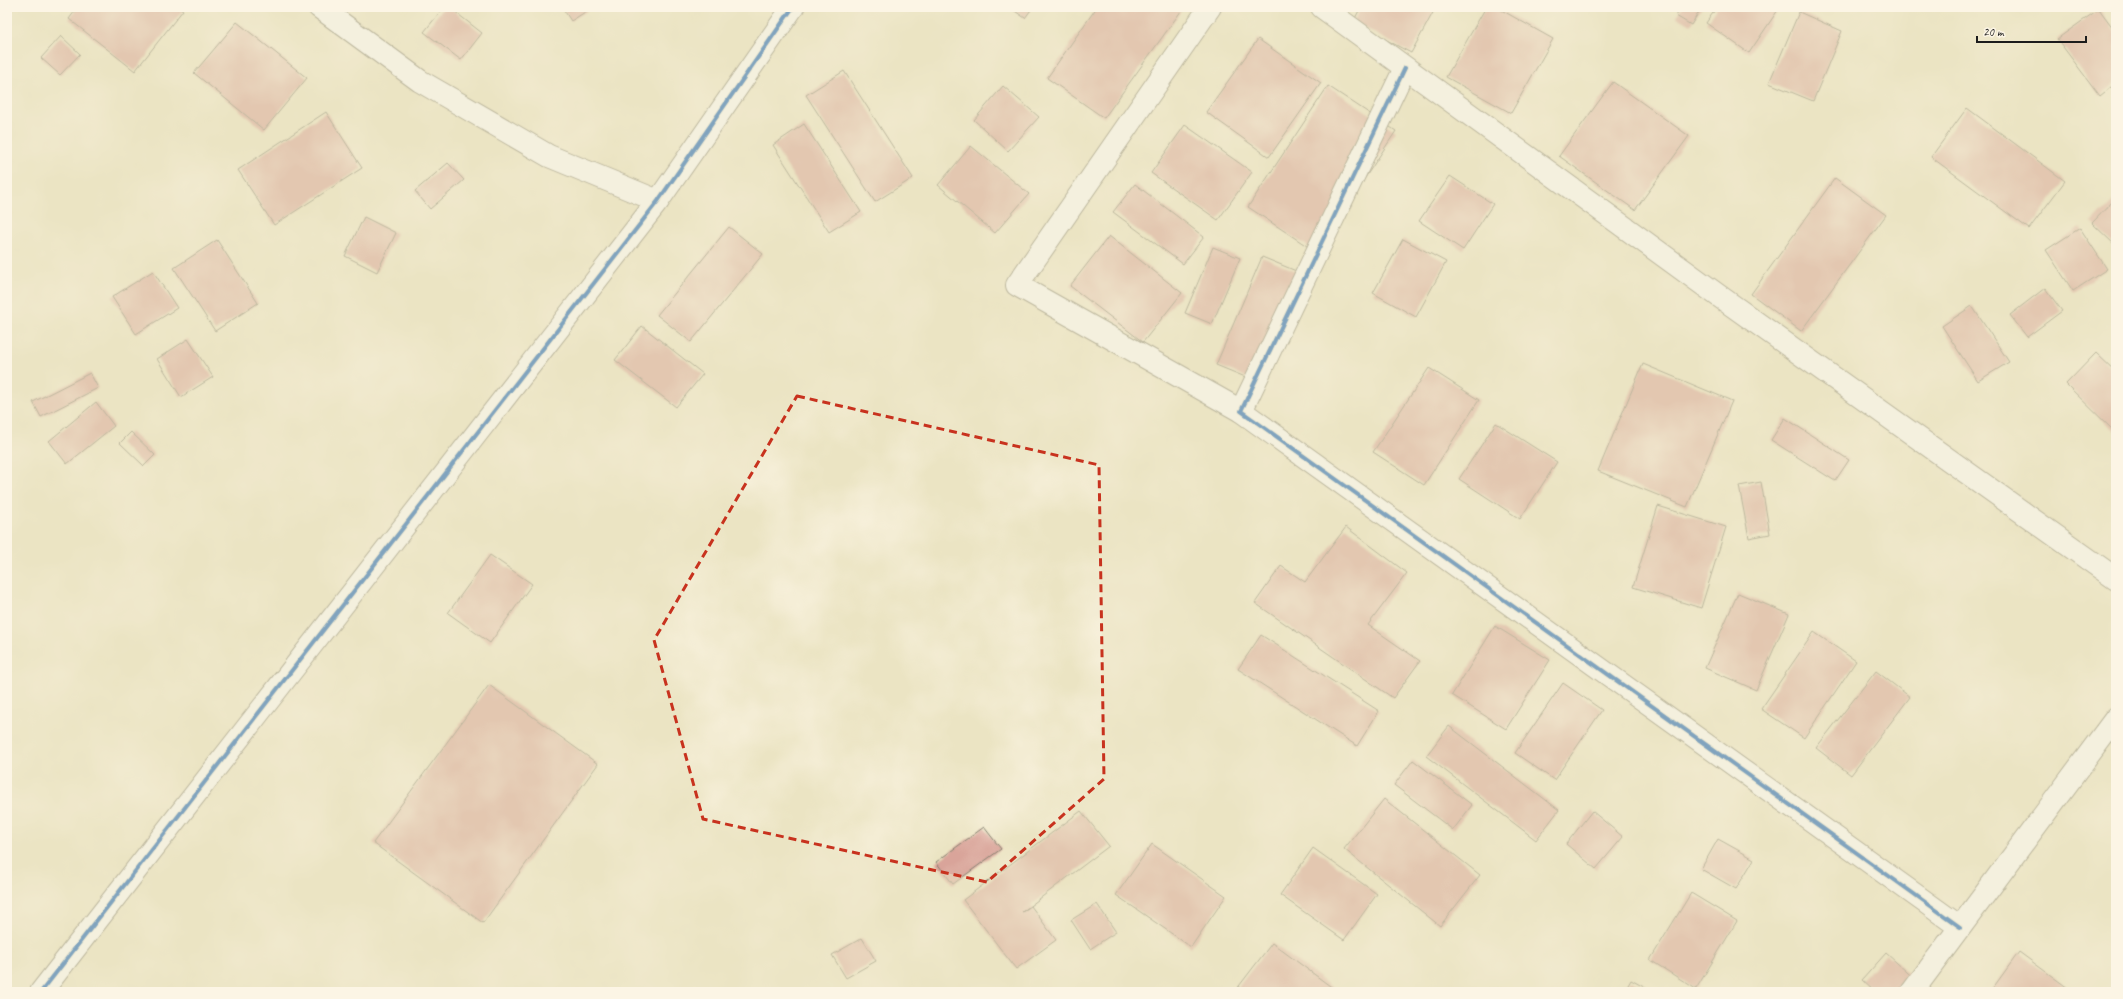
<svg xmlns="http://www.w3.org/2000/svg" width="2123" height="999" viewBox="0 0 2123 999" font-family="Caveat,sans-serif">
<style>
.building{fill:#d9a49a}
.lines{fill:none;stroke-linecap:round;stroke-linejoin:round}
.minor-casing{stroke:#848070;stroke-width:24}
.minor{stroke:#fff;stroke-width:22}
.cycleway-casing{stroke:#fcf5e5;stroke-width:6}
.cycleway{stroke:#0057b8;stroke-width:4}
.marked{fill:none;stroke:#c8321e;stroke-width:3;stroke-dasharray:8 5;stroke-linejoin:round}
</style>
<rect width="100%" height="100%" fill="#fcf5e5"/>
<filter id="ink" filterUnits="userSpaceOnUse"><feTurbulence type="fractalNoise" baseFrequency=".025" numOctaves="2"/><feDisplacementMap in="SourceGraphic" scale="8" xChannelSelector="R" yChannelSelector="G"/><feConvolveMatrix kernelMatrix="1 2 1 2 8 2 1 2 1" color-interpolation-filters="sRGB"/></filter>
<filter id="wash" filterUnits="userSpaceOnUse"><feTurbulence type="fractalNoise" baseFrequency=".012" numOctaves="4" result="noise"/><feDisplacementMap in="SourceGraphic" scale="16" xChannelSelector="R" yChannelSelector="G"/><feGaussianBlur stdDeviation="0.9" result="paint"/><feColorMatrix in="noise" values="0 0 0 0 0 0 0 0 0 0 0 0 0 0 0 0 0 1.4 0 .05"/><feComposite in="paint" operator="in"/></filter>
<g filter="url(#wash)">
<rect width="100%" height="100%" fill="#ebe4c3"/>
<g id="blocks">
<g class="building">
<path d="M78,7H179L183,10L135,71L69,19Z"/>
<path d="M444,7H449L482,33L461,60L424,32Z"/>
<path d="M562,7H593L571,21Z"/>
<path d="M1009,7H1033L1025,18Z"/>
<path d="M1097,7H1184L1104,118L1047,78Z"/>
<path d="M1361,7H1436L1411,53L1353,22Z"/>
<path d="M1486,7H1496L1553,39L1511,113L1446,77Z"/>
<path d="M1682,7H1702L1691,25L1676,16Z"/>
<path d="M1717,7H1780L1749,53L1706,23Z"/>
<path d="M2099,9L2116,32V83L2100,96L2057,39Z"/>
<path d="M1799,12L1842,31L1813,101L1769,83Z"/>
<path d="M237,22L307,78L264,130L194,73Z"/>
<path d="M61,36L80,54L60,75L41,58Z"/>
<path d="M1258,39L1321,83L1269,157L1206,112Z"/>
<path d="M844,71L913,178L875,202L806,95Z"/>
<path d="M1613,82L1689,136L1635,210L1559,156Z"/>
<path d="M1003,86L1039,117L1008,151L974,120Z"/>
<path d="M1328,86L1396,131L1316,252L1248,207Z"/>
<path d="M1967,108L2065,181L2029,229L1931,157Z"/>
<path d="M326,112L362,168L274,225L238,170Z"/>
<path d="M804,124L861,212L829,232L773,145Z"/>
<path d="M1185,125L1252,172L1218,220L1151,173Z"/>
<path d="M971,146L1029,194L995,233L938,185Z"/>
<path d="M448,163L464,180L430,209L415,191Z"/>
<path d="M1450,176L1493,204L1463,250L1419,221Z"/>
<path d="M1835,178L1886,215L1801,331L1751,294Z"/>
<path d="M1135,184L1204,237L1183,264L1113,212Z"/>
<path d="M2116,198V246L2092,223Z"/>
<path d="M364,217L396,233L377,272L345,256Z"/>
<path d="M729,227L763,254L691,342L657,315Z"/>
<path d="M2080,228L2107,269L2073,291L2046,250Z"/>
<path d="M1109,236L1182,293L1143,342L1070,286Z"/>
<path d="M1403,239L1446,262L1416,317L1373,293Z"/>
<path d="M217,240L258,303L215,331L174,268Z"/>
<path d="M1213,247L1240,258L1212,324L1185,313Z"/>
<path d="M1262,257L1306,275L1260,383L1216,365Z"/>
<path d="M153,271L177,308L136,334L112,297Z"/>
<path d="M2045,288L2062,311L2027,337L2010,315Z"/>
<path d="M1972,306L2009,362L1978,381L1942,326Z"/>
<path d="M642,326L703,374L676,407L615,360Z"/>
<path d="M188,339L213,377L181,397L157,359Z"/>
<path d="M2096,353L2116,372V433L2066,384Z"/>
<path d="M1643,364L1732,401L1687,507L1598,471Z"/>
<path d="M1429,368L1479,400L1424,485L1373,452Z"/>
<path d="M90,373L98,388L41,417L33,402Z"/>
<path d="M96,402L114,426L67,464L49,441Z"/>
<path d="M1785,418L1849,460L1835,481L1771,440Z"/>
<path d="M1496,423L1557,462L1520,519L1459,479Z"/>
<path d="M131,432L155,455L144,466L120,443Z"/>
<path d="M1761,482L1770,534L1749,538L1739,486Z"/>
<path d="M1658,506L1726,527L1701,608L1633,587Z"/>
<path d="M1346,527L1407,573L1368,625L1420,661L1393,698L1255,603L1281,566L1305,582Z"/>
<path d="M490,555L532,584L490,643L448,613Z"/>
<path d="M1738,593L1789,614L1756,690L1705,668Z"/>
<path d="M1495,626L1550,660L1506,729L1452,695Z"/>
<path d="M1814,632L1856,661L1804,738L1761,709Z"/>
<path d="M1261,635L1379,711L1357,746L1238,669Z"/>
<path d="M1876,671L1910,697L1851,775L1816,748Z"/>
<path d="M1563,683L1602,710L1554,780L1515,753Z"/>
<path d="M489,685L598,764L483,923L373,843Z"/>
<path d="M1449,726L1559,810L1536,840L1426,756Z"/>
<path d="M1413,760L1472,805L1453,830L1394,785Z"/>
<path d="M1384,799L1480,875L1440,926L1344,849Z"/>
<path d="M1081,811L1109,846L1022,912L1031,906L1056,940L1016,969L963,900Z"/>
<path d="M1592,811L1623,837L1596,869L1566,844Z"/>
<path d="M984,827L1001,849L953,884L936,862Z"/>
<path d="M1718,839L1754,859L1736,889L1701,869Z"/>
<path d="M1152,844L1226,896L1191,947L1116,895Z"/>
<path d="M1313,848L1377,894L1344,940L1280,895Z"/>
<path d="M1691,893L1737,921L1696,989L1650,960Z"/>
<path d="M1097,904L1116,932L1090,949L1071,920Z"/>
<path d="M862,938L876,961L846,978L832,955Z"/>
<path d="M1272,943L1334,989L1332,992H1239L1236,990Z"/>
<path d="M2019,952L2072,991L2071,992H1990Z"/>
<path d="M1886,953L1929,992H1875L1862,980Z"/>
<path d="M1631,980L1653,992H1624Z"/>
</g>
</g>
</g>
<g filter="url(#ink)">
<use href="#blocks" fill-opacity="0" stroke="#848070" stroke-width="1"/>
<g class="lines">
<g class="minor-casing">
<g id="minor">
<path d="M319,7L420,81L549,156L658,201"/>
<path d="M1210,7L1017,285L1241,411"/>
<path d="M1322,7L1719,296L2116,579"/>
<path d="M1405,68L1241,411L1960,927"/>
<path d="M41,992L658,201L793,7"/>
<path d="M1912,992L2116,718"/>
</g>
</g>
<use href="#minor" class="minor"/>
<g class="cycleway-casing">
<g id="cycleway">
<path d="M1405,68L1241,411L1960,927"/>
<path d="M41,992L658,201L793,7"/>
</g>
</g>
<use href="#cycleway" class="cycleway"/>
</g>
</g>
<path d="M0 0H2123V999H0ZM797,396L1099,465L1104,779L987,882L703,819L654,640Z" fill="#ebe4c3" fill-opacity=".55" fill-rule="evenodd"/>
<path class="marked" d="M797,396L1099,465L1104,779L987,882L703,819L654,640Z"/>
<rect width="2123" height="999" fill="none" stroke="#fcf5e5" stroke-width="24"/>
<path d="M1977 36v6h109v-6" fill="none" stroke="#1c1c1c" stroke-width="2"/>
<text x="1983" y="36" font-size="12" fill="#1c1c1c" stroke="#fcf5e5" stroke-width="3" paint-order="stroke">20 m</text>
</svg>
